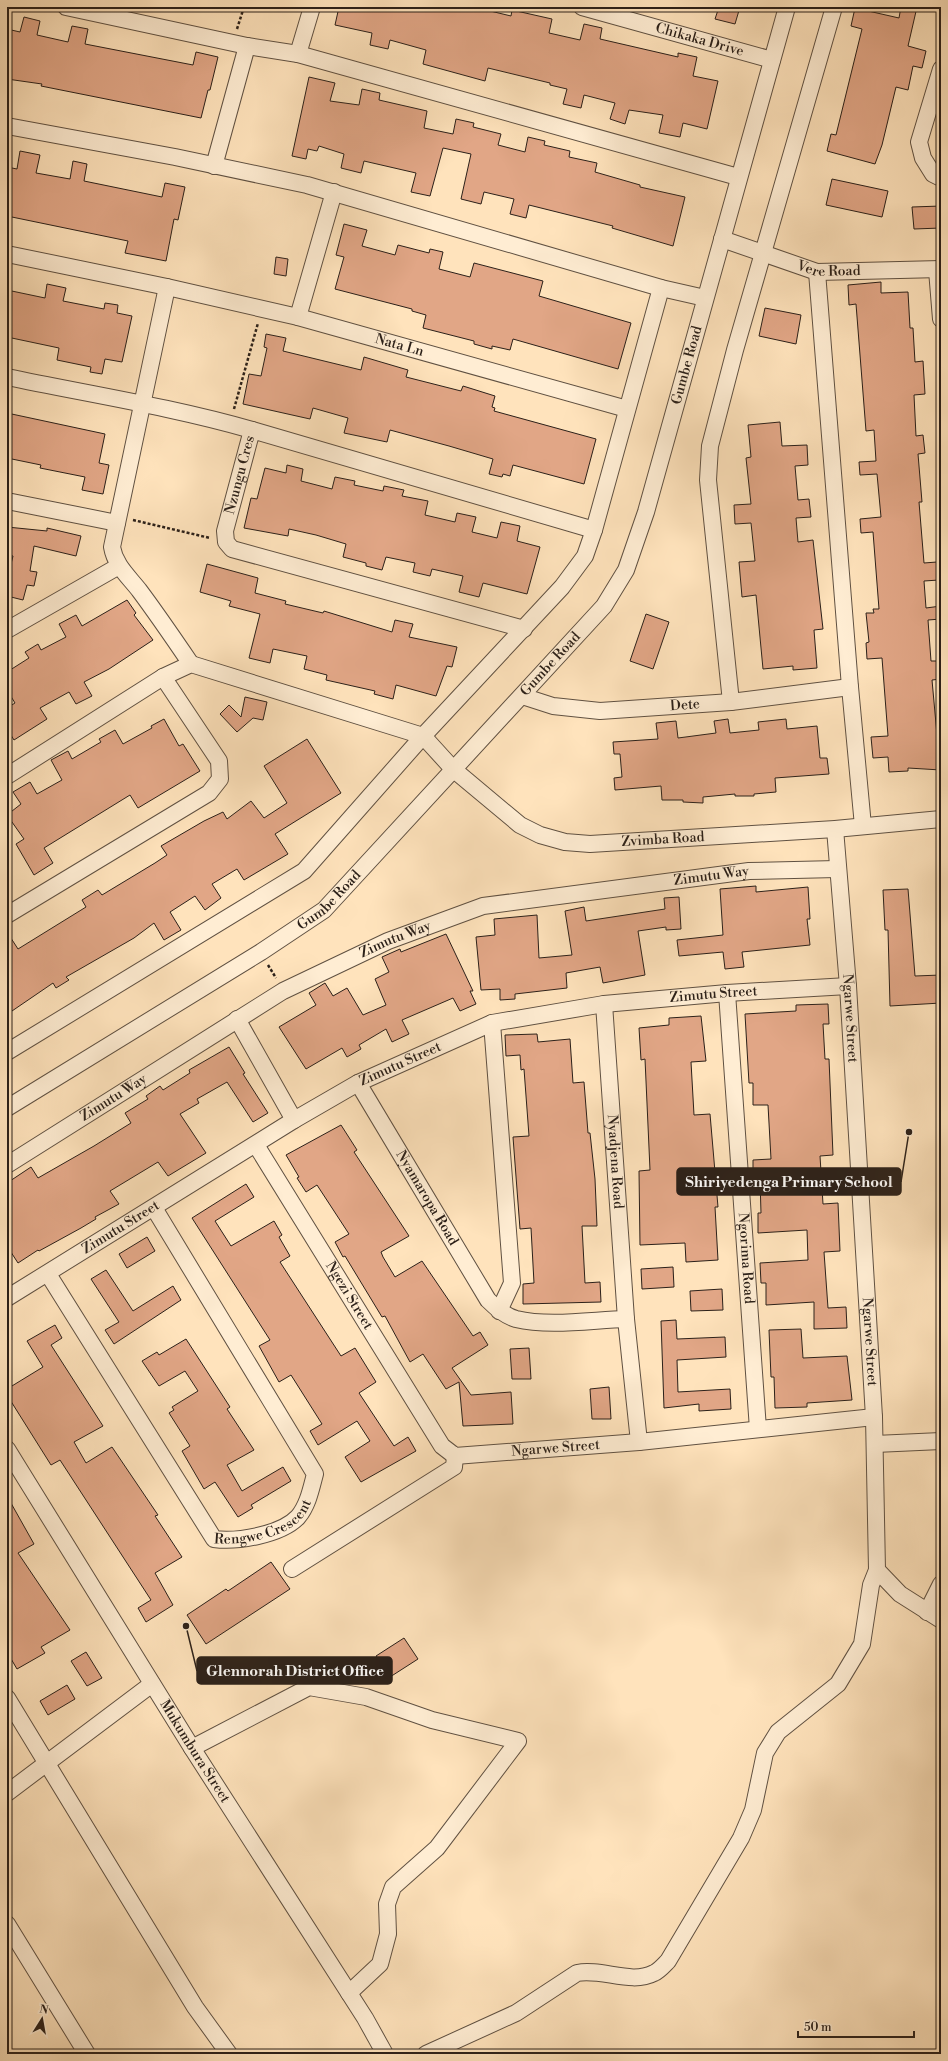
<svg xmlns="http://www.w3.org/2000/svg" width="948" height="2061" viewBox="0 0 948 2061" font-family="'Libre Bodoni',serif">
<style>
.building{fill:#e1a686;stroke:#2b2019}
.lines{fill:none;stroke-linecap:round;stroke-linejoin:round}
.minor-casing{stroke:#605142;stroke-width:18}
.path{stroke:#2b2019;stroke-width:2.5;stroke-dasharray:3 2;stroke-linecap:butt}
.minor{stroke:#ffedd3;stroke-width:16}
.labels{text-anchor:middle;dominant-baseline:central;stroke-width:4;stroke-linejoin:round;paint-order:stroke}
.street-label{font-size:14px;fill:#2b2019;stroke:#ffedd3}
.leader{fill:none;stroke:#2b2019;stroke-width:1.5}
.callout-dot{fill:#2b2019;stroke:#ffedd3;stroke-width:1.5}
.callout{fill:#2b2019;stroke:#2b2019;stroke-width:1.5}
.callout-label{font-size:15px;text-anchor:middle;font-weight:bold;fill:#fff}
</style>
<rect width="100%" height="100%" fill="#ffe3bc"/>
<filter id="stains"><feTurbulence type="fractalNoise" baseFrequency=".005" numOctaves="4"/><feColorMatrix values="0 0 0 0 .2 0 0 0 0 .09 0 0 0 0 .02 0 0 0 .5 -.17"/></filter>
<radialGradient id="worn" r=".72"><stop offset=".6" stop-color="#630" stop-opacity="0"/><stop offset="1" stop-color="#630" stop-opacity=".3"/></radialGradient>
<g class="building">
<path d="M339,7H482V9L511,16L512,10L552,19L549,33L580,40L584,24L602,28L600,39L678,57V53L697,57L693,76L718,81L707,129L683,123L680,137L659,133L663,115L629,110L625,124L610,119L615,103L584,95L581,108L563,104L567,89L550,85V83L488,68L485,81L423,64L426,50L390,40L388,49L370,45L372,33L335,25Z"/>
<path d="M719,7H740L735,24L715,19Z"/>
<path d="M901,7H917L908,46L926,51L922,68L913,66L908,90L896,87L882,145L875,164L827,151L831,134L836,135L862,29L851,26L855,8L899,18Z"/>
<path d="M24,17L40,21L37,35L68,42L72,26L88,29L85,44L193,65L196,52L218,57L210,90H208L201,118L41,86L42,84L7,79V29L20,32Z"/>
<path d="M309,77L335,83L330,101L359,105L362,89L380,93L379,100L427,111L424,128L453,134L456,119L474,123L473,127L501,134L498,145L525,152L528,137L545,141L544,145L570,151L569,157L597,163L595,172L640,185V187L685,197L673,246L612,228L613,226L529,205L526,218L510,214L514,199L484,192L481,204L461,199L471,154L443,148L430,196L411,192L416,173L364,161L361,173L341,168L344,154L319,146L317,151L308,149L306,159L292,156Z"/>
<path d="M20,151L40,155L36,173L70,179L73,161L87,164L84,181L162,197L165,183L185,187L178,220L174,219L166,261L125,253L128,241L7,216V167L17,169Z"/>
<path d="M832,179L888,191L882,217L826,205Z"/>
<path d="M941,206V228L914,229L912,207Z"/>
<path d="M344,224L367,230L362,246L395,255L398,245L429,253L430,249L443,252L439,269L470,277L474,263L543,281L539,296L631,323L618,369L513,339L510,350L492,346V349L474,344V341L423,328L426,315L412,311V309L335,289L344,257L336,255Z"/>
<path d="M276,257L288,259L286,276L274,274Z"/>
<path d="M881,282V293L908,292L910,328H913L915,362L923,361L925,394L914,395L916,436L923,435L925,453L918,454L922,502H919L924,563L937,562L939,580L924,581L926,608L941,606V619L928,620L931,661H941V679L932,680L937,735H941V770L908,768V771L889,772L888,757L873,758L871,737L888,736L882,658L867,659L866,643L869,642L866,613H874L873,609H879L873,532L861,533L860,519L881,517L877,474L860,475L859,462L876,461L874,430L866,431L856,304L849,305L848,285Z"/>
<path d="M47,284L66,288L63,301L104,309L105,303L118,305L117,313L132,316L122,362L105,359L102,374L90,372L91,367L57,360L59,348L7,337V290L45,298Z"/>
<path d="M765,308L801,315L796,344L759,336Z"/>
<path d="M266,334L286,338L283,351L361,370L364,357L408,370L406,377L461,391L463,386L495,396L492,407L495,408L494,411L596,439L584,484L513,465L510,476L503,474L502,477L489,474L493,459L449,446L390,430L387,442L344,433L348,418L313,408L310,419L243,404L249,374L261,376L267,348L264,347Z"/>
<path d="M7,413L105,434L99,463L109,465L103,494L82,490L85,477L40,468L41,465L7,458Z"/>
<path d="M780,422L782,446L807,445L808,465L795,466L798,500L809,499L811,517L796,518L798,542L813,540L823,629L814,630L817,668L793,670V666L763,669L756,595L742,597L739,562L755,561L751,523L735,524L734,505L751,504L746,458L751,457L748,425Z"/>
<path d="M287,465L303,469L301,481L332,489L335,477L355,481L354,485L383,491L384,486L404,490L402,496L428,501L425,515L455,522L457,513L476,517L472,532L497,538L501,522L520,526L517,541L540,547L527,594L483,583L479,597L459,592L463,576L432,569L430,576L413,572L415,563L386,557L382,570L366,566V563L343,557L346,544L316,535L289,529L288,536L244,528L251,498L257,499L265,468L286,473Z"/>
<path d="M7,527L47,531V528L81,536L76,556L34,546L30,571L37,572L34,586L27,585L23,600L7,596V580L13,556L7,555Z"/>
<path d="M207,564L258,578L255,593L286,601L285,604L323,613L324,611L392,632L395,620L413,624L409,637L457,647L452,667L447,666L436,696L396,685L393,699L374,694L375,691L326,680L327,675L304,669L307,656L273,649L270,663L249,658L260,614L229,606L231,601L200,592Z"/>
<path d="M127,600L136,613L134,615L153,640L109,669L84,682L92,696L76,704L69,692L40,708L47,719L14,740L7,729V708L15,703L7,690V672L29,658L25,652L38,644L41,650L66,637L59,624L76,615L82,626Z"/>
<path d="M646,614L669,622L653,669L630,661Z"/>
<path d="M245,697L267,702L263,720L253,718L237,732L220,714L229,705L241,717Z"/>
<path d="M164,719L179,746L183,744L200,771L138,808L130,795L44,848L53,863L34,875L16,844L24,839L7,815L21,804L13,792L30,782L37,794L62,780L51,760L68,751L72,759L101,742L99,739L115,730L123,744L152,728L151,726Z"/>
<path d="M728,719L730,733L759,730L758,722L786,719L787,729L817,726L820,758H827L829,774L775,778L776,792L754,794V796H735V794L703,797V803L683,802V800H662L661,786L615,790L614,778L622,777L620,754H614L613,742L658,739L656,723L676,721L678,738L716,733L714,721Z"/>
<path d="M307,739L341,793L275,834L288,854L244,880L237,869L212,884L221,898L205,910L195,896L170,912L181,930L164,940L154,923L134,938L66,977L69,980L56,988L53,983L12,1011L7,1003V932L18,949L86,907L82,900L98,890L102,895L155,863L167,855L161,846L204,821L223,812L227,819L251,801L264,818L287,803L264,766Z"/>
<path d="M756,886V892L808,887L810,919H807L810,945L742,952L744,967L725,969L723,952L679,956L677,940L723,935L720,889Z"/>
<path d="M908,889L915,976L941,975V1003L890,1006L888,930H885L883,890Z"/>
<path d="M679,897L681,929L666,930V927L638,931L645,975L603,983L600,967L566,973L567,988L515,994V999L500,1000V989L481,990L476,937L495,935L494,919L537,915L539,958L572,955L565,911L584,907L586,921L665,909L664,898Z"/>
<path d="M446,934L473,991H470L476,1004L460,1011L453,998L402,1020L409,1034L392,1042L386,1029L359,1045L361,1049L347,1057L342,1048L306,1069L279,1027L316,1005L309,993L325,983L333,996L347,988L363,1015L386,1005L375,979L389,972L382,957L400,949L401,952Z"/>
<path d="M828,1004L829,1024H823L825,1059H829L833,1155L820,1156L823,1204L838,1203L840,1251L824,1252L828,1308L846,1307L847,1328L814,1329V1302L766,1305V1283H761L760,1263L808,1260L807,1230L758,1233V1213H761L760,1180L753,1181V1160L771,1159L768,1105H753V1083H749L745,1014L796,1011V1005Z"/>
<path d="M701,1016L706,1061L691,1062L694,1115L710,1114L718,1207H715L718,1260L686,1262L685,1243L640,1245L639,1171L650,1170L645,1059L641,1060L639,1028L669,1025V1018Z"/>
<path d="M537,1034L538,1042L570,1039L573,1083L584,1082L588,1133H590L595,1179L597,1226H582L585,1283L600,1282L601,1302L523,1304V1284L534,1283L531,1228L520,1229L513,1137L529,1136L524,1069L521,1070L520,1055L506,1056L505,1035Z"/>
<path d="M229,1047L245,1073L243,1074L268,1113L253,1122L227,1082L197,1099L199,1103L180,1114L206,1153L168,1176L158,1162L110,1191L119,1204L95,1217L96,1219L81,1228L39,1251L38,1250L18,1263L7,1246V1183L31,1167L38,1178L94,1146L131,1123L125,1113L148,1099L146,1096L160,1086L163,1090L190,1073L189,1070Z"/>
<path d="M341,1125L357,1150L354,1152L409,1236L381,1252L383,1257L395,1277L422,1261L473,1336L480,1332L488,1345L452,1368L471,1395L511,1392L513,1424L463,1426L459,1382L446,1389L423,1354L410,1362L385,1316L382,1317L345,1256L343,1257L335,1242L349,1234L317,1185L306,1192L297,1178L299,1177L286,1155Z"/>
<path d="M246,1184L254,1197L215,1221L231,1246L274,1221L282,1235L279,1237L290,1256L280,1262L341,1356L355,1348L376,1382L359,1393L394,1446L408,1437L416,1451L361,1482L345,1457L370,1441L357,1421L318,1445L310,1431L322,1424L291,1375L279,1382L259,1346L270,1340L192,1218Z"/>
<path d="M147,1237L155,1251L127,1268L119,1254Z"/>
<path d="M673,1267L674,1287L642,1289L641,1269Z"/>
<path d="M106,1270L133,1311L173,1286L181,1300L114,1344L105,1330L119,1322L91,1279Z"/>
<path d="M722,1289L723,1310L691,1311L690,1291Z"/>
<path d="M676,1320L677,1339L725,1337L726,1357L677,1360L678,1392L730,1389L731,1409L699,1411V1404L664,1408L661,1321Z"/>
<path d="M55,1325L62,1338L51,1345L103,1426L74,1442L86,1463L112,1447L158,1515L155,1516L182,1557L155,1573L173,1605L146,1622L138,1608L151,1600L60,1460L51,1465L7,1395V1389L43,1367L27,1341Z"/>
<path d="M801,1329L803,1358L847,1356L852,1400L807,1403V1407L775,1408L774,1377H771L769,1330Z"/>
<path d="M186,1339L230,1407L227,1409L254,1450L227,1465L242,1491L283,1467L291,1481L251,1505L253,1508L238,1517L215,1482L204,1489L182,1451L190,1446L169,1413L174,1410L172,1407L198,1391L185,1371L159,1386L142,1361L157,1352L159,1355Z"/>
<path d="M529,1348L531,1379H512L510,1349Z"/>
<path d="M609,1387L611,1419H592L590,1389Z"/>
<path d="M7,1496L34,1544L18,1553L70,1630L41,1647L45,1653L17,1669L7,1652Z"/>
<path d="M271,1562L290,1589L206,1644L187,1615L226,1589L228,1591Z"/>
<path d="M404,1638L418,1659L390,1677L376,1656Z"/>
<path d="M86,1652L102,1678L87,1686L71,1661Z"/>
<path d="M67,1685L75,1699L48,1715L40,1701Z"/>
</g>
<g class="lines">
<g class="minor-casing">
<g id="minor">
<path d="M66,7L247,46L298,54L738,177"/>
<path id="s1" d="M582,7L772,60"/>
<path d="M298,54L312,7"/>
<path d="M941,69L919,142L923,158L933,174L941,178"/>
<path d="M7,126L175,157L307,185L661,288L705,298"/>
<path d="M214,166L247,46"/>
<path id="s2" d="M722,239L817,272L941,269"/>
<path id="s3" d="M7,254L167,287L298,317L627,409"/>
<path d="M937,270L941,319"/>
<path d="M817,272L850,687L863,826"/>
<path d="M167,287L112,547C115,565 128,576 139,590C157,614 174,639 191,664"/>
<path d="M298,317L334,192"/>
<path d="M7,377C88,394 172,407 252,430"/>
<path d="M7,501L117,523"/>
<path id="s4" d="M524,629L232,549L226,542L225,531L252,430L594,530"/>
<path d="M7,630L119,566"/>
<path id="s5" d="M522,696L553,706L600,711L731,702L850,687"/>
<path d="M731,702L708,480L710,446L735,350L834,7"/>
<path id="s6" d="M7,776L163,677L191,664L423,736L453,769L520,825L540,835L565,842L590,844L835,829L941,819"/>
<path id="s7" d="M835,829L848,986L874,1417L877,1570L900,1594L941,1620"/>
<path d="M7,915L209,793L220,779L219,761L163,677"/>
<path id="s8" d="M727,993L758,1429"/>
<path id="s9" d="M604,1004L626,1319L639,1442"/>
<path d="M237,1019L294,1120"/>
<path d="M492,1023L512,1283L499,1311"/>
<path d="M7,1052L304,871L423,736L562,587L585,556L594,530L661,288"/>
<path id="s10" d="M358,1083L488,1300C496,1308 505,1316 516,1319C549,1327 592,1320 626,1319"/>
<path id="s11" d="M7,1108L261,952L324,910L604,606L626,570L646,512L787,7"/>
<path id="s12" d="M256,1145L442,1446L455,1456L639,1442L874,1417"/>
<path id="s13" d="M7,1165L283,991L388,941L483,906L749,871L837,869"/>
<path id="s14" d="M48,1274L214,1539C237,1542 281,1535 298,1517C308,1505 311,1489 315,1474L154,1208"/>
<path id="s15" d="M7,1298L294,1120L358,1083L492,1023L604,1004L727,993L848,986"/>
<path d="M875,1444L941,1441"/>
<path id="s16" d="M7,1449L192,1748L365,2018L385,2054"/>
<path d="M292,1569L454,1467L455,1456"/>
<path d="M927,1612L941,1584"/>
<path d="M7,1698L195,2007L229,2054"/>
<path d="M192,1748L309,1687L366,1697L432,1720L518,1741L437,1848L393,1887L387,1904L388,1934L380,1964L349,1993"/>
<path d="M7,1793L152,1684"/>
<path d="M7,1924L87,2054"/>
<path d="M426,2054L516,2013L577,1973C602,1968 631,1985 654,1973C659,1971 664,1965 668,1961L741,1838L753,1810L765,1753L778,1732L838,1684L862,1644L871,1585L877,1570"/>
</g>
</g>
<g class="path">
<path d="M237,29L244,7"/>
<path d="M234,409L258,323"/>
<path d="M133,520L210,538"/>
<path d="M268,965L276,978"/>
</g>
<use href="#minor" class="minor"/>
</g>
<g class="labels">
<g class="street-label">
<text stroke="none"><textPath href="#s1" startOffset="122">Chikaka Drive</textPath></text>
<text stroke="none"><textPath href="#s2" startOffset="112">Vere Road</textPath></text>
<text stroke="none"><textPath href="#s3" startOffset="403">Nata Ln</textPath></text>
<text stroke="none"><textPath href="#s11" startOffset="1043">Gumbe Road</textPath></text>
<text stroke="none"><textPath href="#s4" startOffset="381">Nzungu Cres</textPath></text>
<text stroke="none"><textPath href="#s11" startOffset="708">Gumbe Road</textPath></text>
<text stroke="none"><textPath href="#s5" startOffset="165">Dete</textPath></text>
<text stroke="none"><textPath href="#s6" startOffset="737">Zvimba Road</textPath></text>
<text stroke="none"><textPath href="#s13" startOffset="774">Zimutu Way</textPath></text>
<text stroke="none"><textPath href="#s11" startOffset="384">Gumbe Road</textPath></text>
<text stroke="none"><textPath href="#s13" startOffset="450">Zimutu Way</textPath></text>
<text stroke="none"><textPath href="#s15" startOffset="782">Zimutu Street</textPath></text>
<text stroke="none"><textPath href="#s7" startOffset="190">Ngarwe Street</textPath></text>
<text stroke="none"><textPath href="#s15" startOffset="458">Zimutu Street</textPath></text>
<text stroke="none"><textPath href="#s13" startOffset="126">Zimutu Way</textPath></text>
<text stroke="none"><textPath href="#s9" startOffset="158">Nyadjena Road</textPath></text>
<text stroke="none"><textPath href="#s10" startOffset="134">Nyamaropa Road</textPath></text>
<text stroke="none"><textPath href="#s15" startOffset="134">Zimutu Street</textPath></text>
<text stroke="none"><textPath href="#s8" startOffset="266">Ngorima Road</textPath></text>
<text stroke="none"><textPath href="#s12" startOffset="177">Ngezi Street</textPath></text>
<text stroke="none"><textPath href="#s7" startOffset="514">Ngarwe Street</textPath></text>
<text stroke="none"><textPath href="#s12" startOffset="471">Ngarwe Street</textPath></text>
<text stroke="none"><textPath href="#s14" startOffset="367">Rengwe Crescent</textPath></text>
<text stroke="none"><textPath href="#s16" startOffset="356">Mukumbura Street</textPath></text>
</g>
</g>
<path class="leader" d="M909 1132L901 1182M186 1626L197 1671"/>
<g class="callout-dot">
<circle cx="909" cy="1132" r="4"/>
<circle cx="186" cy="1626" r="4"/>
</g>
<g class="callout">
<rect x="677" y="1168" width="224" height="27" rx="4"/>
<rect x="197" y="1657" width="195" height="27" rx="4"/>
</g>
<g class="callout-label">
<text x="789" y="1187">Shiriyedenga Primary School</text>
<text x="295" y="1676">Glennorah District Office</text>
</g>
<rect width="948" height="2061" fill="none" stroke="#ffe3bc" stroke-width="24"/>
<rect x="8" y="8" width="932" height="2045" fill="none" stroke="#2b2019" stroke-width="2"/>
<rect x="12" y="12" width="924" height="2037" fill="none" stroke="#2b2019"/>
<g transform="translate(42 2019) rotate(11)" stroke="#ffedd3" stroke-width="3" paint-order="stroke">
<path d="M0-3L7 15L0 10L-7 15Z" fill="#2b2019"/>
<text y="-6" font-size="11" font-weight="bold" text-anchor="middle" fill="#2b2019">N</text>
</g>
<path d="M798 2031v6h116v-6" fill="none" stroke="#2b2019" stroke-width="2"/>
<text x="804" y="2031" font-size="12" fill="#2b2019" stroke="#ffedd3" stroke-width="3" paint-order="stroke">50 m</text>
<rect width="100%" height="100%" filter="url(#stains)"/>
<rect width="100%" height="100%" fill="url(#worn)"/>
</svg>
